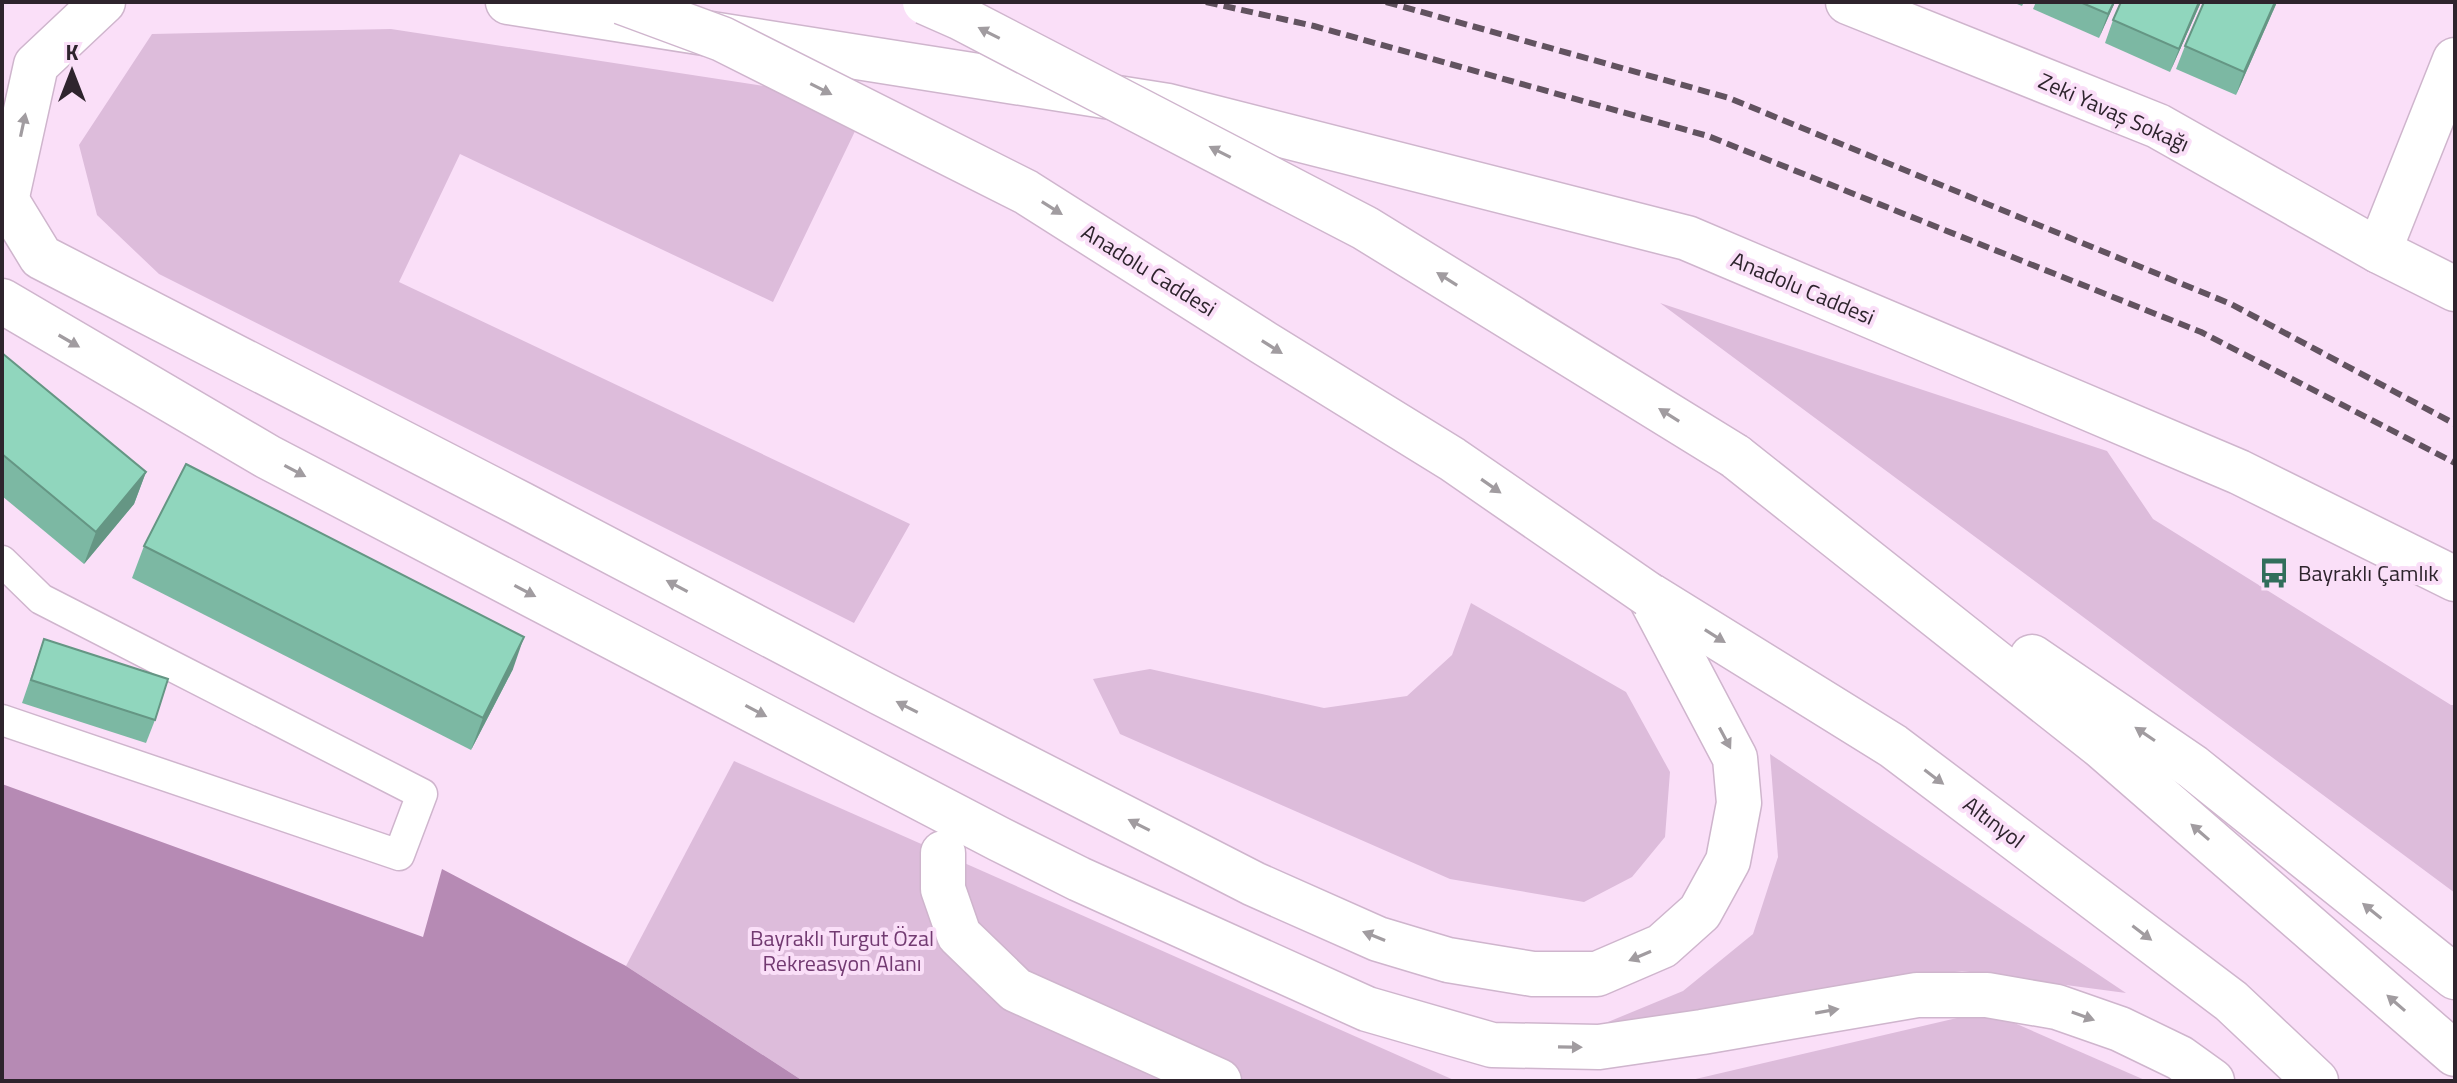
<svg xmlns="http://www.w3.org/2000/svg" width="2457" height="1083" viewBox="0 0 2457 1083" font-family="'Titillium Web',sans-serif">
<style>
.green{fill:#ddbcdb}
.water{fill:#b68ab4}
.lines{fill:none;stroke-linecap:round;stroke-linejoin:round}
.lane-casing{stroke:#cfb5cd;stroke-width:33}
.street-casing{stroke:#cfb5cd;stroke-width:47}
.secondary-casing{stroke:#cfb5cd;stroke-width:47}
.highway-casing{stroke:#cfb5cd;stroke-width:47}
.lane{stroke:#fff;stroke-width:30}
.street{stroke:#fff;stroke-width:44}
.secondary{stroke:#fff;stroke-width:44}
.highway{stroke:#fff;stroke-width:44}
.rail{stroke:#625360;stroke-width:6;stroke-dasharray:12 6;stroke-linecap:butt}
.highway-bridge-casing{stroke:#cfb5cd;stroke-width:47;stroke-linecap:butt}
.highway-bridge{stroke:#fff;stroke-width:44}
.wall{fill:#7cb8a3}
.shaded-wall{fill:#659684}
.building{fill:#90d6bd;stroke:#659684;stroke-width:2}
.oneway{fill:#a19ca0}
.labels{text-anchor:middle;dominant-baseline:central;stroke-width:8;stroke-linejoin:round;paint-order:stroke}
.street-label{font-size:22px;fill:#2e242d;stroke:#fadff8}
.poi-label{font-size:22px;fill:#2e242d;stroke:#fadff8;text-anchor:start}
.park-label{font-size:22px;fill:#723a71;stroke:#fadff8}
</style>
<rect width="100%" height="100%" fill="#fadff8"/>
<g class="green">
<path d="M391,29L869,102L773,302L460,154L399,282L910,524L854,623L159,274L97,215L79,145L152,34Z"/>
<path d="M1660,303L2107,451L2153,519L2451,705H2455V893Z"/>
<path d="M1471,603L1626,692L1670,772L1665,837L1632,877L1584,902L1450,879L1120,734L1093,679L1150,669L1324,708L1407,696L1452,655Z"/>
<path d="M1770,754L2126,993L1962,971L1778,998L1591,1029L1683,991L1753,934L1778,857Z"/>
<path d="M734,761L1456,1081H803L626,966Z"/>
<path d="M1987,1011L2147,1081H1687Z"/>
</g>
<path class="water" d="M2,784L423,937L442,869L626,966L803,1081H2Z"/>
<g class="lines">
<g class="lane-casing">
<path id="lane" d="M2,561L41,599L422,794L399,855L2,720"/>
</g>
<g class="street-casing">
<g id="street">
<path d="M2379,251L2455,60"/>
<path d="M943,853V889L959,935L1016,990L1219,1081"/>
</g>
</g>
<g class="secondary-casing">
<g id="secondary">
<path d="M508,2L1168,106L1687,238L2239,472L2455,579"/>
<path d="M1848,2L2158,126L2379,251L2455,289"/>
</g>
</g>
<g class="highway-casing">
<g id="highway">
<path d="M2,193L41,257L521,504L881,693L1254,884L1378,939L1448,960L1533,974H1597L1662,946L1700,912L1728,861L1739,803L1735,758L1649,595"/>
<path d="M6,201L36,65L103,2"/>
<path d="M2,301L268,457L999,839L1079,879L1367,1009L1492,1045L1599,1047L1702,1032L1917,995H1987L2057,1007L2120,1029L2180,1058L2212,1081"/>
<path d="M1735,456L2101,746L2455,1054"/>
<path d="M1651,596L1893,746L2231,1001L2316,1081"/>
<path d="M2032,657L2193,767L2455,977"/>
</g>
</g>
<use href="#lane" class="lane"/>
<use href="#street" class="street"/>
<use href="#secondary" class="secondary"/>
<use href="#highway" class="highway"/>
<g class="rail">
<path d="M1206,2L1314,26L1708,136L2201,332L2455,463"/>
<path d="M1386,2L1729,98L2231,304L2455,424"/>
</g>
<g class="highway-bridge-casing">
<g id="highway-bridge">
<path d="M622,2L722,39L1026,192L1264,343L1452,459L1649,595"/>
<path d="M925,2L959,17L1365,228L1735,456"/>
</g>
</g>
<use href="#highway-bridge" class="highway-bridge"/>
</g>
<g class="wall">
<path d="M2012,2H2024L2022,6Z"/>
<path d="M2036,2H2115L2099,38L2033,9Z"/>
<path d="M2201,2L2170,72L2105,43L2113,20Z"/>
<path d="M2277,2L2236,95L2176,69L2185,46Z"/>
<path d="M2,353L146,472L134,504L84,564L2,496Z"/>
<path d="M144,546L513,669L471,750L132,578Z"/>
<path d="M44,639L155,720L146,743L22,703Z"/>
</g>
<g class="shaded-wall">
<path d="M2114,2H2115L2099,38L2108,14Z"/>
<path d="M2199,2H2201L2170,72L2179,49Z"/>
<path d="M2275,2H2277L2236,95L2244,72Z"/>
<path d="M146,472L134,504L84,564L96,532Z"/>
<path d="M524,637L513,669L471,750L483,718Z"/>
</g>
<g class="building">
<path d="M2080,2H2114L2108,14Z"/>
<path d="M2121,2H2199L2179,49L2113,20Z"/>
<path d="M2204,2H2275L2244,72L2185,46Z"/>
<path d="M2,353L146,472L96,532L2,454Z"/>
<path d="M186,464L524,637L483,718L144,546Z"/>
<path d="M44,639L168,679L155,720L31,680Z"/>
</g>
<defs><path id="oneway-solid" d="M-6-.8H1V-3.2L6.5 0L1 3.2V.8H-6Z" transform="scale(2)"/></defs>
<g class="oneway">
<use href="#oneway-solid" transform="translate(989 33) rotate(-153)"/>
<use href="#oneway-solid" transform="translate(821 89) rotate(27)"/>
<use href="#oneway-solid" transform="translate(23 125) rotate(-78)"/>
<use href="#oneway-solid" transform="translate(1220 152) rotate(-153)"/>
<use href="#oneway-solid" transform="translate(1052 208) rotate(32)"/>
<use href="#oneway-solid" transform="translate(1447 279) rotate(-148)"/>
<use href="#oneway-solid" transform="translate(69 341) rotate(30)"/>
<use href="#oneway-solid" transform="translate(1272 347) rotate(32)"/>
<use href="#oneway-solid" transform="translate(1669 415) rotate(-148)"/>
<use href="#oneway-solid" transform="translate(295 471) rotate(28)"/>
<use href="#oneway-solid" transform="translate(1491 486) rotate(35)"/>
<use href="#oneway-solid" transform="translate(677 586) rotate(-152)"/>
<use href="#oneway-solid" transform="translate(525 591) rotate(28)"/>
<use href="#oneway-solid" transform="translate(1715 636) rotate(32)"/>
<use href="#oneway-solid" transform="translate(907 707) rotate(-153)"/>
<use href="#oneway-solid" transform="translate(756 711) rotate(28)"/>
<use href="#oneway-solid" transform="translate(2145 734) rotate(-146)"/>
<use href="#oneway-solid" transform="translate(1725 738) rotate(62)"/>
<use href="#oneway-solid" transform="translate(1934 777) rotate(37)"/>
<use href="#oneway-solid" transform="translate(1139 825) rotate(-153)"/>
<use href="#oneway-solid" transform="translate(2200 832) rotate(-139)"/>
<use href="#oneway-solid" transform="translate(2372 911) rotate(-141)"/>
<use href="#oneway-solid" transform="translate(2142 933) rotate(37)"/>
<use href="#oneway-solid" transform="translate(1374 936) rotate(-158)"/>
<use href="#oneway-solid" transform="translate(1640 956) rotate(157)"/>
<use href="#oneway-solid" transform="translate(2396 1003) rotate(-139)"/>
<use href="#oneway-solid" transform="translate(1827 1011) rotate(-10)"/>
<use href="#oneway-solid" transform="translate(2083 1016) rotate(20)"/>
<use href="#oneway-solid" transform="translate(1570 1047) rotate(1)"/>
</g>
<defs>
<g id="bus-bare" transform="scale(2.4)"><path d="M-5-6H5V4H4V6H2V4H-2V6H-4V4H-5ZM-3.5-4V0h7V-4ZM-3.5 1.2v1.5H-2V1.2ZM2 1.2v1.5H3.5V1.2Z" fill="#316e5b" stroke="#fadff8" stroke-width="2.5" paint-order="stroke"/></g>
</defs>
<g fill-rule="evenodd">
<use href="#bus-bare" x="2274" y="573"/>
</g>
<g class="labels">
<g class="street-label">
<text transform="translate(2114 112) rotate(24)">Zeki Yavaş Sokağı</text>
<text transform="translate(1149 270) rotate(32)">Anadolu Caddesi</text>
<text transform="translate(1803 288) rotate(23)">Anadolu Caddesi</text>
<text transform="translate(1994 822) rotate(37)">Altınyol</text>
</g>
<g class="poi-label">
<text x="2298" y="573">Bayraklı Çamlık</text>
</g>
<g class="park-label">
<text x="842" y="938">Bayraklı Turgut Özal<tspan x="842" dy="25">Rekreasyon Alanı</tspan></text>
</g>
</g>
<rect width="2457" height="1083" fill="none" stroke="#2e242d" stroke-width="8"/>
<g transform="translate(72 72)" stroke="#fadff8" stroke-width="6" paint-order="stroke">
<path d="M0-6L14 30L0 20L-14 30Z" fill="#2e242d"/>
<text y="-12" font-size="22" font-weight="bold" text-anchor="middle" fill="#2e242d">K</text>
</g>
</svg>
